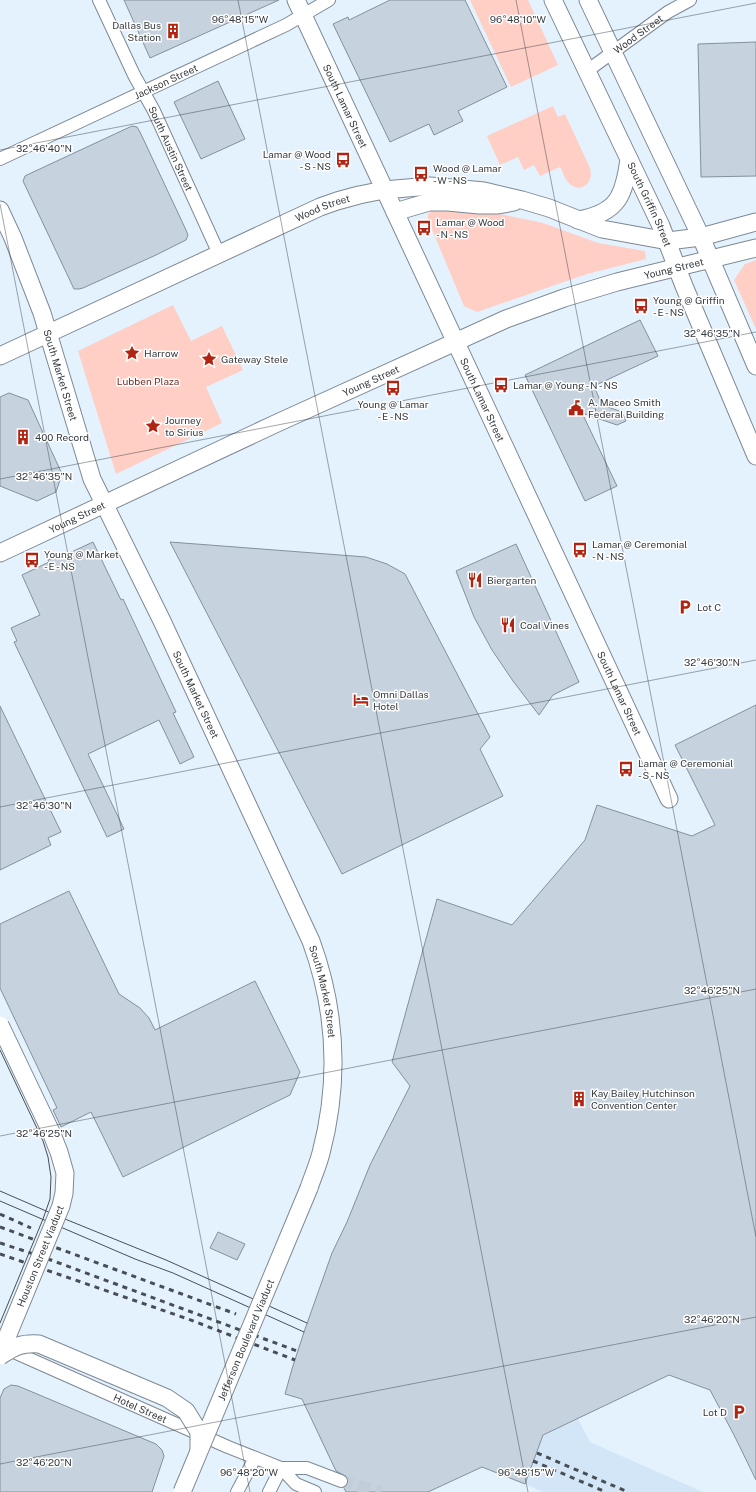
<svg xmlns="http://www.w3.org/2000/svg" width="756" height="1492" viewBox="0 0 756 1492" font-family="'Public Sans',sans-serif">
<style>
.built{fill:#d3e6f8}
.green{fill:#ffcec5}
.building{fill:#c6d3df;stroke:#84919c}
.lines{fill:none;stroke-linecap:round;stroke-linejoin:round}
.minor-tunnel{stroke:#c1cdd8;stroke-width:12;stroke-dasharray:12 6;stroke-linecap:butt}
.minor-casing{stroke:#7d8994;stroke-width:14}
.secondary-casing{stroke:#7d8994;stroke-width:19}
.minor{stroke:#fff;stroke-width:12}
.secondary{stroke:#fff;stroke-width:17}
.tram{stroke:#484e54;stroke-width:1}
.rail{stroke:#484e54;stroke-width:3;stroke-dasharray:5 5;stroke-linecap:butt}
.secondary-bridge-casing{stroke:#7d8994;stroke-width:19;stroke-linecap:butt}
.secondary-bridge{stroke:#fff;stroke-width:17}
.ticks{fill:none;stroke:#363b40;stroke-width:1;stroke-opacity:0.45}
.labels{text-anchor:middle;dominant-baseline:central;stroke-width:3;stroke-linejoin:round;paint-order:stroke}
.poi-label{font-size:10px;fill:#363b40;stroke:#fff;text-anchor:start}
.street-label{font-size:10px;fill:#363b40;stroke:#fff}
.park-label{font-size:10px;fill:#752d22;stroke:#fff}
.ticks-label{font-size:10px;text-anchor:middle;fill:#363b40;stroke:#fff;stroke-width:3;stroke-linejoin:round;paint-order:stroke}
</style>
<rect width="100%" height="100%" fill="#e4f2fe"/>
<path class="built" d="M578,1419L590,1442L703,1492H543L525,1484L543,1435Z"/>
<g class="green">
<path d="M470,0H528L558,65L511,87Z"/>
<path d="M553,106L558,117L565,114L590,168C594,182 582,194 570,184C565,180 563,172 560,167L540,176L534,165L524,170L518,157L500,165L487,136Z"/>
<path d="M435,209L494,213L543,223L598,243L645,251L646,259L587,274L477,312L464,306L428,220V214Z"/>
<path d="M756,260V329L734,280L745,264Z"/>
<path d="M173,305L191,341L222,326L243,370L206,387L222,423L116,474L78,351Z"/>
</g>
<g class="building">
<path d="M124,0H279L150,58Z"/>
<path d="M390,0H465L507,87L458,111L463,121L434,135L429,124L390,142L333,24L348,17L349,20Z"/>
<path d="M756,42V176L701,177L698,44Z"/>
<path d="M218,81L245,139L201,159L174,102Z"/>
<path d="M132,126L137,127L140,132L186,230L188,235L186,240L156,255L83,288L79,289H74L23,181L25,176L29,174Z"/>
<path d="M640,320L658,356L594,386L602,405L622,412L626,421L617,425L582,413L617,486L585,501L525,375Z"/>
<path d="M9,393L28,400L62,474L56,492L37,501L0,486V397Z"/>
<path d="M93,542L121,600L123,599L176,712L173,713L194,757L180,764L159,720L88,754L124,829L107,837L14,642L17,641L11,628L40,615L22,575L49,562L48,560L64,553L65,555Z"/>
<path d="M170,542L366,557L387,564L405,574L490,737L480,749L503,796L342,874Z"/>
<path d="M516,544L579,682L553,695L539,715L513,681L492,650L474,617L456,571Z"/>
<path d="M756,705V1480L734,1435L710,1390L669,1375L543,1435L525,1484L482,1467L428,1492H346L344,1488L348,1483L347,1477L336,1471L302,1399L285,1394L292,1369L304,1332L332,1253L347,1222L370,1165L410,1086L392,1062L437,899L512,925L585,840L597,805L692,836L715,825L675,745Z"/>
<path d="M0,706L61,832L48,838L51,845L0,870Z"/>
<path d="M69,891L119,994L140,1008L149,1018L155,1030L255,981L300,1072L290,1095L123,1177L91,1112L61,1127L53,1110L57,1108L0,988V924Z"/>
<path d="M218,1232L245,1244L237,1260L210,1248Z"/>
<path d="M11,1385L18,1386L156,1444L162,1450L164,1456L152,1492H0V1398L4,1389Z"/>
</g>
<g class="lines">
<path class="minor-tunnel" d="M341,1481L381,1492"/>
<g class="minor-casing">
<g id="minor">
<path id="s1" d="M99,0L134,75L154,111L219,254"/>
<path id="s2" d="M587,71L668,12L690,0"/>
<path id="s3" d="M0,159L286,25L329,0"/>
<path id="s4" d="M5,1348L228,1447L281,1468H307L341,1481"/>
<path d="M281,1468L296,1484L315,1492"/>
<path d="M237,1492L255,1458"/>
<path d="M269,1492L281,1468"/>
</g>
</g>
<g class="secondary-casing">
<g id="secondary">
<path id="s5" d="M296,0L669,799"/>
<path id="s6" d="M553,0L661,226L684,286L756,456"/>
<path d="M588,0L701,237L756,366"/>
<path id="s7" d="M0,210L13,238L42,313L92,479L162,621L311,941C337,1012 340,1081 321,1153C318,1165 313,1176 309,1188"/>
<path d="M395,212L429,202H448L479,205H498L514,202"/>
<path d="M578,220C618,213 624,196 629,159"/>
<path id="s8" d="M0,356L320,207L337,201L359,195L384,190L430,186L484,191L522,200L549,208L602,229L668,241L701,237L756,222"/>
<path id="s9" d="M0,553L275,424L506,319L564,298L617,282L756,248"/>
</g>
</g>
<use href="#minor" class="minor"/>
<use href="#secondary" class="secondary"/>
<g class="tram">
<path d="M0,1050L43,1141L48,1157L51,1177L50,1199L43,1219L0,1323"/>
<path d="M0,1191L60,1217L166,1260L307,1323"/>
<path d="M0,1201L135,1259L173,1273L304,1332"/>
</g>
<g class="rail">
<path d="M0,1214L31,1228"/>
<path d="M0,1227L236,1314"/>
<path d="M0,1243L40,1256L297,1351"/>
<path d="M0,1254L188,1319L295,1360"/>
<path d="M537,1453L628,1492"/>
<path d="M533,1461L606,1492"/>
</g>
<g class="secondary-bridge-casing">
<g id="secondary-bridge">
<path d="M0,1025L51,1132L59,1152L65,1173L64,1193L61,1206L0,1354"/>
<path d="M0,1356C15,1346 21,1343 39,1344L167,1398L186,1411L199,1432V1450"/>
<path id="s10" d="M182,1492L309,1188"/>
</g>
</g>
<use href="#secondary-bridge" class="secondary-bridge"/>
</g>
<path class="ticks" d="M238,0L528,1492M516,0L756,1237M0,150L756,3M0,204L250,1492M0,479L756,332M0,807L756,660M0,1136L756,989M0,1464L756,1317"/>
<defs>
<g id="building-bare" transform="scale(1.2)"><path d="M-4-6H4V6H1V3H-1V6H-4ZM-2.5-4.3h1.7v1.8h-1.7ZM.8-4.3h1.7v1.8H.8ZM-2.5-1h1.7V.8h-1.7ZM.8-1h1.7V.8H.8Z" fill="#b12411" stroke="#fff" stroke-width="2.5" paint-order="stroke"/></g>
<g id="bus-bare" transform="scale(1.2)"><path d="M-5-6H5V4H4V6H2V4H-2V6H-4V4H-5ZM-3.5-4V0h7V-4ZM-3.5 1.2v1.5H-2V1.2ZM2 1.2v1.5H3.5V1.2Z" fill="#b12411" stroke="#fff" stroke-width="2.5" paint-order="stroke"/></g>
<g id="sight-bare" transform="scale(1.2)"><path d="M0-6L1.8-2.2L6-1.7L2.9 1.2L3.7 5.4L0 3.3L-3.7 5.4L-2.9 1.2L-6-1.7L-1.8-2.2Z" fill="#b12411" stroke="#fff" stroke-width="2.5" paint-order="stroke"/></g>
<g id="civic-bare" transform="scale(1.2)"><path d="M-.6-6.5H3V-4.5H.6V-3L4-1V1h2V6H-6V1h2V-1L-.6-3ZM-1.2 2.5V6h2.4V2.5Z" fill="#b12411" stroke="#fff" stroke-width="2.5" paint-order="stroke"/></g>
<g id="restaurant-bare" transform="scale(1.2)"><path d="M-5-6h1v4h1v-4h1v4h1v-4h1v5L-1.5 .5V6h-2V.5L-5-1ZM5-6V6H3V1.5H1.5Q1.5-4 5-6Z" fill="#b12411" stroke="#fff" stroke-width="2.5" paint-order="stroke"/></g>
<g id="parking-bare" transform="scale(1.2)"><path d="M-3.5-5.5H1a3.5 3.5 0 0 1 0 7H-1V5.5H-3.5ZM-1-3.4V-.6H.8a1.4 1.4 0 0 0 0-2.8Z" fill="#b12411" stroke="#fff" stroke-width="2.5" paint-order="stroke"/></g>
<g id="hotel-bare" transform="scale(1.2)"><path d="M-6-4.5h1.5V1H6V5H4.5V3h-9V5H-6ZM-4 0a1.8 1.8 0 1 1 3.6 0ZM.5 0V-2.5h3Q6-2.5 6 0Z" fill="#b12411" stroke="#fff" stroke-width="2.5" paint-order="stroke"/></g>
</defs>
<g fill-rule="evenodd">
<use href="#building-bare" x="173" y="31"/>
<use href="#bus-bare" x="343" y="160"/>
<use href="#bus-bare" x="421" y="174"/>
<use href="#bus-bare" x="424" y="228"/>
<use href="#bus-bare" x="641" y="306"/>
<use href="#sight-bare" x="132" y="353"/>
<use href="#sight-bare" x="209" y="359"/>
<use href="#bus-bare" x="501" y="385"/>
<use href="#bus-bare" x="393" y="388"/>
<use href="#civic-bare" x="576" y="408"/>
<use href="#sight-bare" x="153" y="426"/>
<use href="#building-bare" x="23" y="437"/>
<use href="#bus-bare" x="580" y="550"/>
<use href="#bus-bare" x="32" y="560"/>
<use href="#restaurant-bare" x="475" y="580"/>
<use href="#parking-bare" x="685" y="607"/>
<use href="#restaurant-bare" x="508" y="625"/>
<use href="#hotel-bare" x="361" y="700"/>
<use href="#bus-bare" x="626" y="769"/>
<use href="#building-bare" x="579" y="1099"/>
<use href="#parking-bare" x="739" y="1412"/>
</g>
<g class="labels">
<g class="poi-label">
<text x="161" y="25" text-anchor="end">Dallas Bus<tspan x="161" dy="12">Station</tspan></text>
<text x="331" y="154" text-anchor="end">Lamar @ Wood<tspan x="331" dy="12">- S - NS</tspan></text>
<text x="433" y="168">Wood @ Lamar<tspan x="433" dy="12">- W - NS</tspan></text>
<text x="436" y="222">Lamar @ Wood<tspan x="436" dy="12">- N - NS</tspan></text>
<text x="653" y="300">Young @ Griffin<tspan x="653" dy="12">- E - NS</tspan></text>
<text x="144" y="353">Harrow</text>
<text x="221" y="359">Gateway Stele</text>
<text x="513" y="385">Lamar @ Young - N - NS</text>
<text x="588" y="402">A. Maceo Smith<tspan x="588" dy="12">Federal Building</tspan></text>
<text x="393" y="404" text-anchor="middle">Young @ Lamar<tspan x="393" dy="12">- E - NS</tspan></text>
<text x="165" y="420">Journey<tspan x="165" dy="12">to Sirius</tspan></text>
<text x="35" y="437">400 Record</text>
<text x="592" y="544">Lamar @ Ceremonial<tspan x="592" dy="12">- N - NS</tspan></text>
<text x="44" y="554">Young @ Market<tspan x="44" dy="12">- E - NS</tspan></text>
<text x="487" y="580">Biergarten</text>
<text x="697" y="607">Lot C</text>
<text x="520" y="625">Coal Vines</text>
<text x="373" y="694">Omni Dallas<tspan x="373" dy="12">Hotel</tspan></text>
<text x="638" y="763">Lamar @ Ceremonial<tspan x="638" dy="12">- S - NS</tspan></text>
<text x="591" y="1093">Kay Bailey Hutchinson<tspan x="591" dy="12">Convention Center</tspan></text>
<text x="727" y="1412" text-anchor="end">Lot D</text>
</g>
<g class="street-label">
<text stroke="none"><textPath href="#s2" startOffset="63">Wood Street</textPath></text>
<text stroke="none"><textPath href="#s3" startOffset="183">Jackson Street</textPath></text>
<text stroke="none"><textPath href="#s5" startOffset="117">South Lamar Street</textPath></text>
<text stroke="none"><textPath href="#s1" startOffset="165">South Austin Street</textPath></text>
<text stroke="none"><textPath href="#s6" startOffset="226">South Griffin Street</textPath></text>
<text stroke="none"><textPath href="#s8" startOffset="355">Wood Street</textPath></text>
<text stroke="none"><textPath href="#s9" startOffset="733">Young Street</textPath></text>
<text stroke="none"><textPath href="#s7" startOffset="176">South Market Street</textPath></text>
<text stroke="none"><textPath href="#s9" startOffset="409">Young Street</textPath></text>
<text stroke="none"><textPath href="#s5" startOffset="441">South Lamar Street</textPath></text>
<text stroke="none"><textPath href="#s9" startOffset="85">Young Street</textPath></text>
<text stroke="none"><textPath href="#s5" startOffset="765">South Lamar Street</textPath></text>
<text stroke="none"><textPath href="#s7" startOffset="524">South Market Street</textPath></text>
<text stroke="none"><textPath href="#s7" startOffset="848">South Market Street</textPath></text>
<text transform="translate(40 1256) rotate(-68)">Houston Street Viaduct</text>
<text stroke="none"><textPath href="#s10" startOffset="165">Jefferson Boulevard Viaduct</textPath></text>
<text stroke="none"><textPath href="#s4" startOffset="148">Hotel Street</textPath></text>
</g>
<g class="park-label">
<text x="148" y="381">Lubben Plaza</text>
</g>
</g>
<g class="ticks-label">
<text x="240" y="23">96°48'15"W</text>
<text x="518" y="23">96°48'10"W</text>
<text x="44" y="152">32°46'40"N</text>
<text x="712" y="337">32°46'35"N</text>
<text x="44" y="480">32°46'35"N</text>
<text x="712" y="666">32°46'30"N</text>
<text x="44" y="809">32°46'30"N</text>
<text x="712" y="994">32°46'25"N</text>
<text x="44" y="1137">32°46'25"N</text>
<text x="712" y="1323">32°46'20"N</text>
<text x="44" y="1466">32°46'20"N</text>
<text x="249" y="1476">96°48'20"W</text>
<text x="526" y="1476">96°48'15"W</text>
</g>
</svg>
